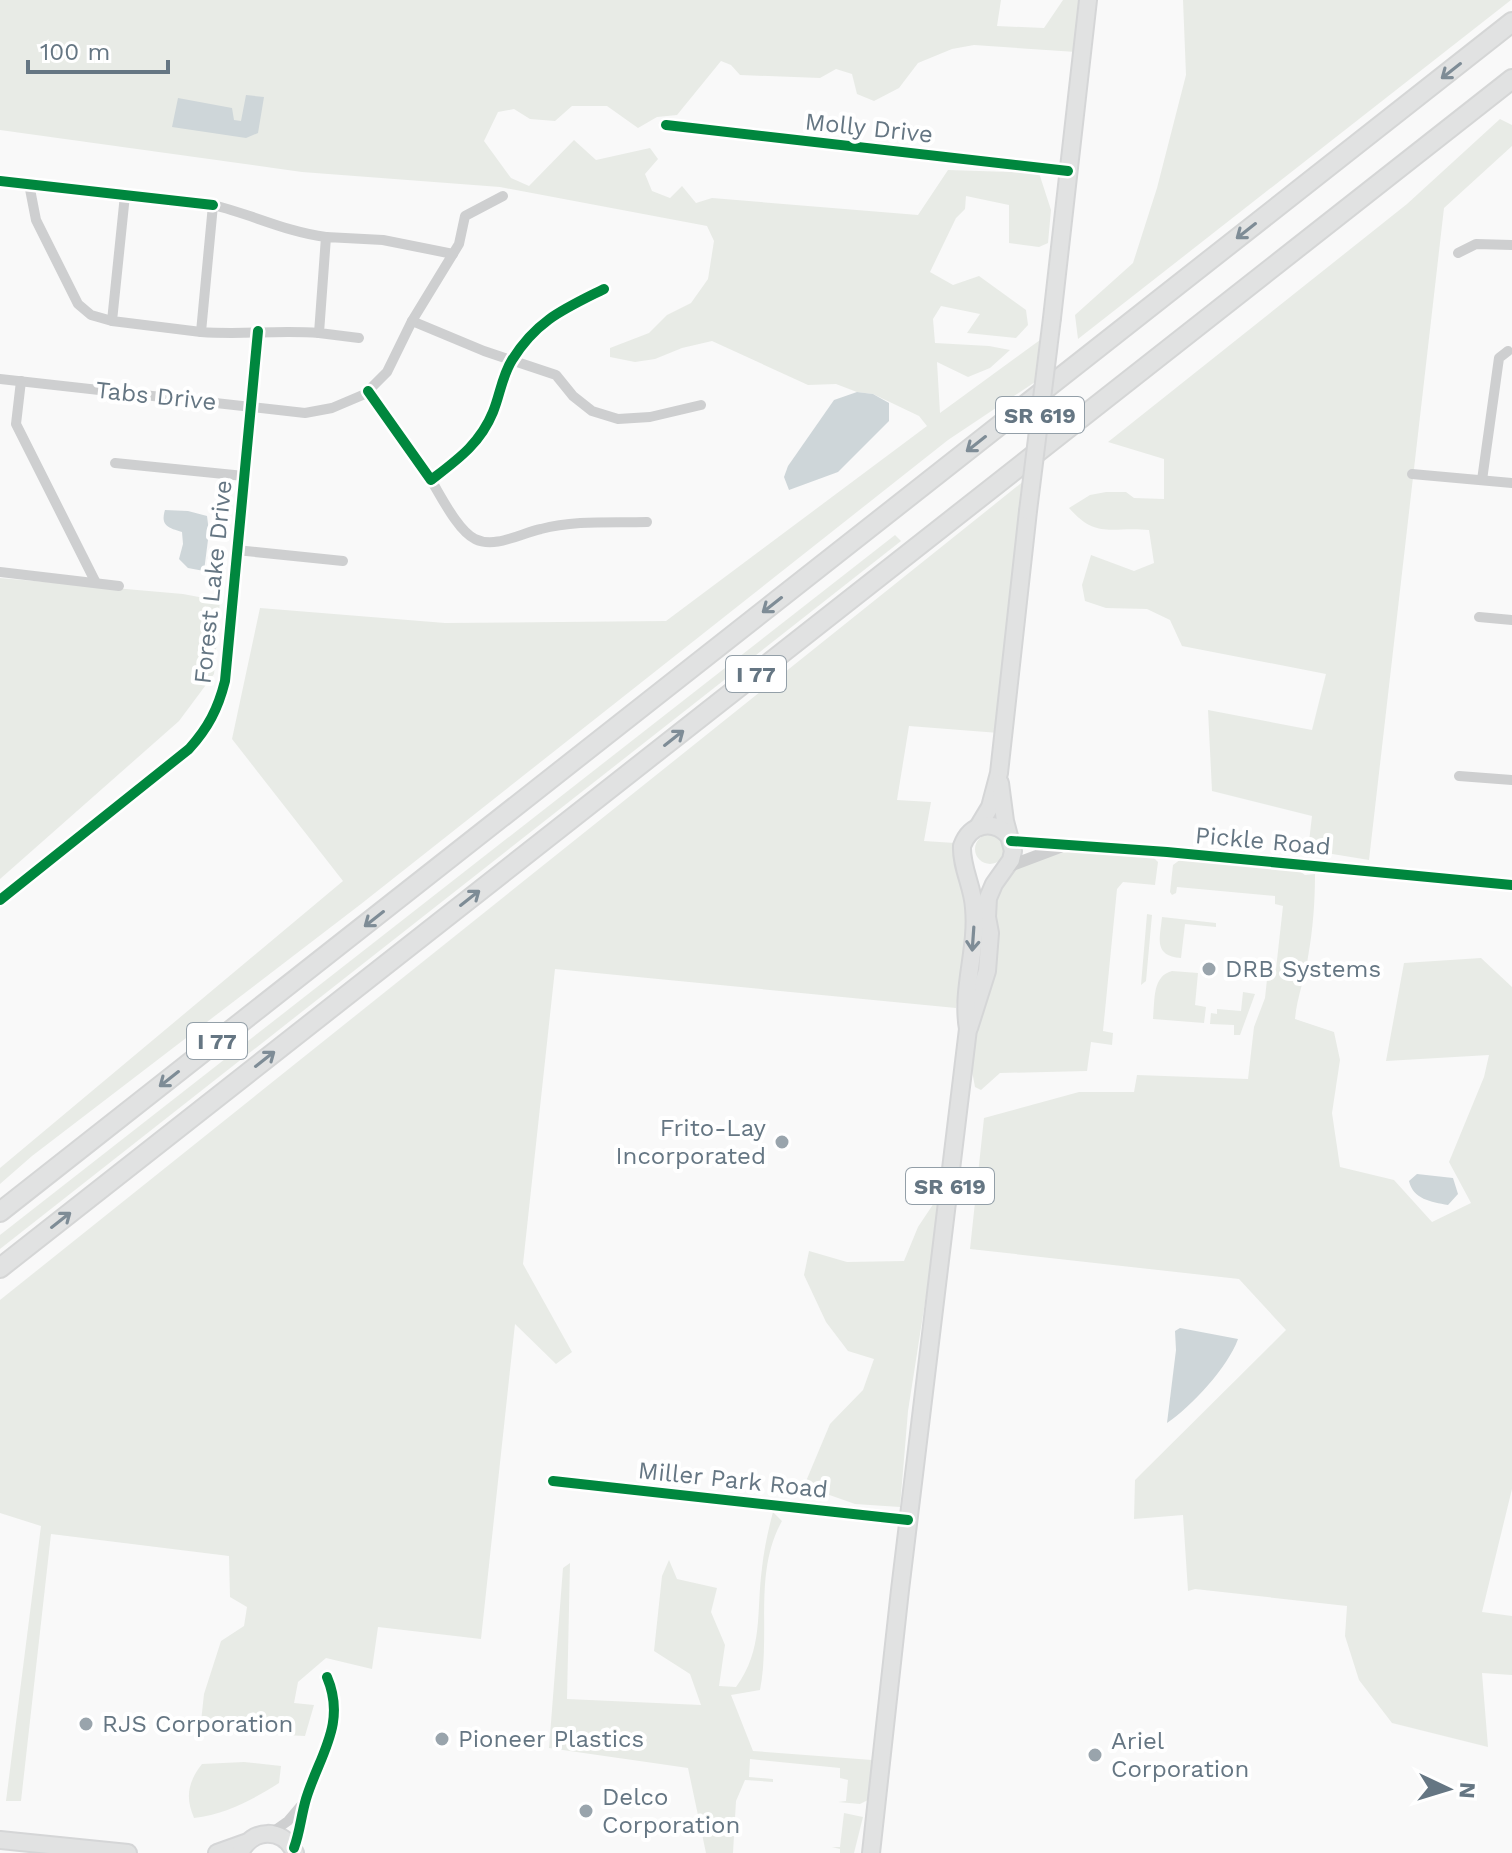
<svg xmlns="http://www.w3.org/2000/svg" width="1512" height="1853" viewBox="0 0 1512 1853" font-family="'Work Sans',sans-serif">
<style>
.green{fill:#e8ebe6}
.water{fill:#ced6d9}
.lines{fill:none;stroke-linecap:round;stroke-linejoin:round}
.primary-casing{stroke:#d5d6d7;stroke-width:20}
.motorway-casing{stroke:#d5d6d6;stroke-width:22}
.minor{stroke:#cecfd0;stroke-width:10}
.tertiary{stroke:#cecfd0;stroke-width:12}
.primary{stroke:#e1e2e2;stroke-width:16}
.motorway{stroke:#e1e2e2;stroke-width:18}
.primary-bridge-casing{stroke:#d5d6d7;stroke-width:20;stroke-linecap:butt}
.primary-bridge{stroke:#e1e2e2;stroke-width:16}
.cycleway-casing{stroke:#fff;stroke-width:15}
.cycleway{stroke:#00873e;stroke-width:10}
.oneway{stroke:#7e8c96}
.poi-dot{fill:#99a4ac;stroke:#fff;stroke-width:3}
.labels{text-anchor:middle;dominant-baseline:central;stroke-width:8;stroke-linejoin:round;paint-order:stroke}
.shield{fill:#fff;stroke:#939fa8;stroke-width:2}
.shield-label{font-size:22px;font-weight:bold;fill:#657683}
.street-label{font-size:24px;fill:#657683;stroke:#fff}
.poi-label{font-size:24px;fill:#657683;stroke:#fff;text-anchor:start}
</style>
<rect width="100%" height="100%" fill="#f9f9f9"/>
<g class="green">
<path d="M0,0H1001L997,26L1044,28L1063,0H1081L1076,52L974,45L952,49L918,63L899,88L874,101L857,94L852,74L836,69L820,78L740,75L731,65L721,61L677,115L657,117L638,128L607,106H572L555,121L530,119L514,109L498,112L484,141L511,178L529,186L574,140L596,160L650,148L658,159L645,174L652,191L670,198L682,186L696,203L712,198L918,215L948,170L1039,173L1051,210L1048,243L1039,247L1009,243V205L966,196L965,209L956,218L930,272L953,285L979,276L1026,310L1028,325L1016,338L967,333L980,314L941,306L933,319L935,343L989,346L1010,350L990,368L968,377L937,362L940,413L1040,340L1035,382L948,440L361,904L32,1156L0,1184V1168L343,881L232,739L260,608L445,623L666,621L927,426L919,416L873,394L857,392L836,384L808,385L712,341L682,348L655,359L635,362L610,357V348L649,333L667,315L691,303L708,279L714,241L707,226L500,187L302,172L0,130Z"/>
<path d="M1183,0H1511L1078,339L1075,315L1133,263L1157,188L1186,75Z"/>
<path d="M1500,119L1512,125V146L1444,208L1369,860L1308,850L1312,816L1212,791L1208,710L1312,730L1326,674L1182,646L1170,620L1147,609L1106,608L1085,601L1082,585L1091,555L1134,571L1154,563L1149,530C1112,526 1097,540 1069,508L1090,495L1106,492H1126L1134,498L1164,499V459L1108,442L1407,204Z"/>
<path d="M1025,480L999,733L909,726L897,800L931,802L924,841L955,843V869L964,889L968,923L956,1008L555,969L523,1264L572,1352L556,1364L515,1324L481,1639L378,1627L372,1669L326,1658L298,1682L294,1703L314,1705L305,1736L200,1731L204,1694L221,1641L244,1626L247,1607L230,1597L229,1556L51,1534L21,1801H6L41,1526L0,1513V1300Z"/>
<path d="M895,535L901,541L0,1249V1235Z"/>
<path d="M0,578L183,594L220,601L214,674L179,721L0,879Z"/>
<circle cx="990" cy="849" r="15"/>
<path d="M1092,850L1152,856L1158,862L1155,885L1123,882L1117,889L1103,1031L1113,1033L1112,1045L1091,1042L1087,1071L1000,1073L981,1090L975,1087L972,1071L973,1052C980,1016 986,899 1005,877C1025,855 1065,852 1092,850Z"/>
<path d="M1181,859L1298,870L1305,875L1315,874C1315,902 1313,929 1308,957C1305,978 1297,997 1295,1019L1334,1032L1340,1060L1332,1113L1340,1167L1394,1180L1432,1222L1471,1203L1449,1162L1484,1077L1489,1055L1386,1061L1404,963L1481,958L1512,987V1489L1482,1612L1512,1616V1675L1482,1673L1488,1747L1392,1723L1359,1680L1345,1636L1347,1606L1195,1589L1188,1591L1183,1515L1134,1519L1135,1480L1286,1330L1239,1279L970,1249L984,1118L1079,1092H1134L1137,1075L1248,1079L1254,1027L1265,998L1268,970L1276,969L1283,906L1275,904V896L1177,887L1176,893L1172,895L1170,892L1173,865Z"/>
<path d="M1147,914L1152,915L1146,981L1141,985Z"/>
<path d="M1162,917L1216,923V927L1185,924L1181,958C1153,956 1160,938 1162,917Z"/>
<path d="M1172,971L1198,973L1195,1005L1206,1007L1204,1023L1153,1019C1155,1001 1152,976 1172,971Z"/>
<path d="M1243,992L1255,994L1240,1035H1234V1025L1210,1024L1211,1013L1217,1014V1009L1241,1011Z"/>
<path d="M936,1200L939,1213L908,1411L900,1507L855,1504L804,1486L830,1424L863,1390L874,1359L848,1351L826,1322L804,1275L809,1251L847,1262L904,1261L918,1227Z"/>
<path d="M773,1512L782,1521C753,1573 771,1634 760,1690L731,1695L753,1751L872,1760L868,1800L860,1804L838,1802L846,1801L848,1780L840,1778V1768L750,1759L749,1777L773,1779V1782L745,1780L736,1801L733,1853H706L688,1768L549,1748L563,1568L570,1563L567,1699L701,1705L690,1674L654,1651L662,1576L669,1560L677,1579L717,1588L711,1612L725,1645L719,1686L736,1687C764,1649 756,1612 762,1568C764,1549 768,1531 773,1512Z"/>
<path d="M244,1762L281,1766L279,1783C252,1800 227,1814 194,1818C185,1797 188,1782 202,1764Z"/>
<path d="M844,1813L863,1817L854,1853H840V1849L832,1847H840Z"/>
</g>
<g class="water">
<path d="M246,95L264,97L258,133L246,138L172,127L178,98L232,108L234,120L241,121Z"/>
<path d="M857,392L873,394L889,403V421L838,472L789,490L784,477L788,466L834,400Z"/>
<path d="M165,510L188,511L207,516L209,532L204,571L188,568L179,559L183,544L182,532C169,528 160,526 165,510Z"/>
<path d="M1417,1174L1453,1178L1458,1194L1448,1205C1431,1202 1413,1199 1409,1181Z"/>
<path d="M1180,1328L1238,1339C1228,1367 1191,1407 1167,1423L1176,1350L1175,1331Z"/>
</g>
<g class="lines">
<g class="primary-casing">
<g id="primary">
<path d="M1052,318L1088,0"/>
<path d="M978,827L990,807L999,773L1028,511"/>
<path d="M969,1028L987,971L990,933L987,917L988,898L994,884L1011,860L1013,851L1005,821L1000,783"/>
<path d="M0,1840L128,1853"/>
<path d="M217,1853L245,1843"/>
<path d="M240,1853C252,1828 283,1827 295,1853"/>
<path d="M871,1853L900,1590L968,1029C961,989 978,949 974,908C973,887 961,867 962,846C970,824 992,819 1008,835"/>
</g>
</g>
<g class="motorway-casing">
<g id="motorway">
<path d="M0,1212L1512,22"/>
<path d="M0,1268L1512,79"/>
</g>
</g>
<g class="minor">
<path d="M666,125L1068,171"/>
<path d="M0,181L213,205"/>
<path d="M29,184L36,220L78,304L91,315L112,321"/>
<path d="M125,195L112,321L201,332"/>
<path d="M1458,253L1476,244L1512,245"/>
<path d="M412,321L484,351L556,375L573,396L592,411L618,419L650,417L701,405"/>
<path d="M319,333C279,330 241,335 201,332L213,205C251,214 286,232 326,237"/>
<path d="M359,338L319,333L326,237L383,240L453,254"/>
<path d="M0,379L305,413L332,408L365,394L387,372L412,321L459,244L465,216L503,196"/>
<path d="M21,381L16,424L96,583"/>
<path d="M368,391L431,480C457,460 480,444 493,412C500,395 502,376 512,360C537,320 564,309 604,289"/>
<path d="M115,463L244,476"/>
<path d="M1412,474L1512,483"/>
<path d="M431,480C441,496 458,531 475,539C495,549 521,533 541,529C575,520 612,523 647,522"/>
<path d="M1482,480L1499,358L1508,351"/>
<path d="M236,550L343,561"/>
<path d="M0,572L119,586"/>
<path d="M1479,617L1512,620"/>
<path d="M1459,776L1512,780"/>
<path d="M0,900L189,749C208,728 218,709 225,681L258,331"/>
<path d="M553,1481L908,1520"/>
<path d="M271,1833L288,1821L305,1801"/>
<path d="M294,1848C300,1832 301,1816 306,1799C319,1756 347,1724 327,1677"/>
</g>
<g class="tertiary">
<path d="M1011,841L1167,852L1512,885"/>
<path d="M1007,867L1063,846"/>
</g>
<use href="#primary" class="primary"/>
<use href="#motorway" class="motorway"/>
<g class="primary-bridge-casing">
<path id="primary-bridge" d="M1028,511L1052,318"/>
</g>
<use href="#primary-bridge" class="primary-bridge"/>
<g class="cycleway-casing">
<g id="cycleway">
<path d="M666,125L1068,171"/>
<path d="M0,181L213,205"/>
<path d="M368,391L431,480C457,460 480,444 493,412C500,395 502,376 512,360C537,320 564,309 604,289"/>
<path d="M1011,841L1167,852L1512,885"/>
<path d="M0,900L189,749C208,728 218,709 225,681L258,331"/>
<path d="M553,1481L908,1520"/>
<path d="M294,1848C300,1832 301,1816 306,1799C319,1756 347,1724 327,1677"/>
</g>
</g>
<use href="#cycleway" class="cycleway"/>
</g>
<defs><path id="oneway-shaft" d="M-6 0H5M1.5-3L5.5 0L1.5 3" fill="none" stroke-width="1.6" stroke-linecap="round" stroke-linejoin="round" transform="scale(2)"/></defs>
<g class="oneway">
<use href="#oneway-shaft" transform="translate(1451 71) rotate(142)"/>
<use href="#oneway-shaft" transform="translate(1246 231) rotate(142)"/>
<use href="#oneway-shaft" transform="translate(976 444) rotate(142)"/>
<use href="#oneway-shaft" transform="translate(772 605) rotate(142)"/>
<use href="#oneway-shaft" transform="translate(674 738) rotate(-38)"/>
<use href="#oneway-shaft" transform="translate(470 898) rotate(-38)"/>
<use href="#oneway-shaft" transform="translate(374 919) rotate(142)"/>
<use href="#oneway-shaft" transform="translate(973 939) rotate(94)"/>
<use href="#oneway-shaft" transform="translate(265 1059) rotate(-38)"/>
<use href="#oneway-shaft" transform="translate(169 1079) rotate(142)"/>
<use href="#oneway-shaft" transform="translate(61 1220) rotate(-38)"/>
</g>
<g class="poi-dot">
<circle cx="1209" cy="969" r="8"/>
<circle cx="782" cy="1142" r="8"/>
<circle cx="86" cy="1724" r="8"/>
<circle cx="442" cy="1739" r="8"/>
<circle cx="1095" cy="1755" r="8"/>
<circle cx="586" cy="1811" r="8"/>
</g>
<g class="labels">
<g class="shield">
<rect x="996" y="397" width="88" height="36" rx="6"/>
<rect x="726" y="656" width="60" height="36" rx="6"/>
<rect x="187" y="1023" width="60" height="36" rx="6"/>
<rect x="906" y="1168" width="88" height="36" rx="6"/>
</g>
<g class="shield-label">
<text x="1040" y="415">SR 619</text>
<text x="756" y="674">I 77</text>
<text x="217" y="1041">I 77</text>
<text x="950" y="1186">SR 619</text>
</g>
<g class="street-label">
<text transform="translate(869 128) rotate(6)">Molly Drive</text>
<text transform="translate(156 396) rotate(6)">Tabs Drive</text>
<text transform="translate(213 582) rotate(-84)">Forest Lake Drive</text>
<text transform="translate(1263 841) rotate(5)">Pickle Road</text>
<text transform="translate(733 1480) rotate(6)">Miller Park Road</text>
</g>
<g class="poi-label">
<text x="1225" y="969">DRB Systems</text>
<text x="766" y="1128" text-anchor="end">Frito-Lay<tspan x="766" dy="28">Incorporated</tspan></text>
<text x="102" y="1724">RJS Corporation</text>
<text x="458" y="1739">Pioneer Plastics</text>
<text x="1111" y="1741">Ariel<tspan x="1111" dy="28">Corporation</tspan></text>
<text x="602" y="1797">Delco<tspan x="602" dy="28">Corporation</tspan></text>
</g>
</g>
<g transform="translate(1448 1789) rotate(94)" stroke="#ffffff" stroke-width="6" paint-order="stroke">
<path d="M0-6L14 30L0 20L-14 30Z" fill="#657683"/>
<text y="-12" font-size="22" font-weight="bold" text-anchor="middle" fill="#657683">N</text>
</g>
<path d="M28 60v12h140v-12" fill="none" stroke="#657683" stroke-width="4"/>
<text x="40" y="60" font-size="24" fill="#657683" stroke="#ffffff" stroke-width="6" paint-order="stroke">100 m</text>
</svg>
